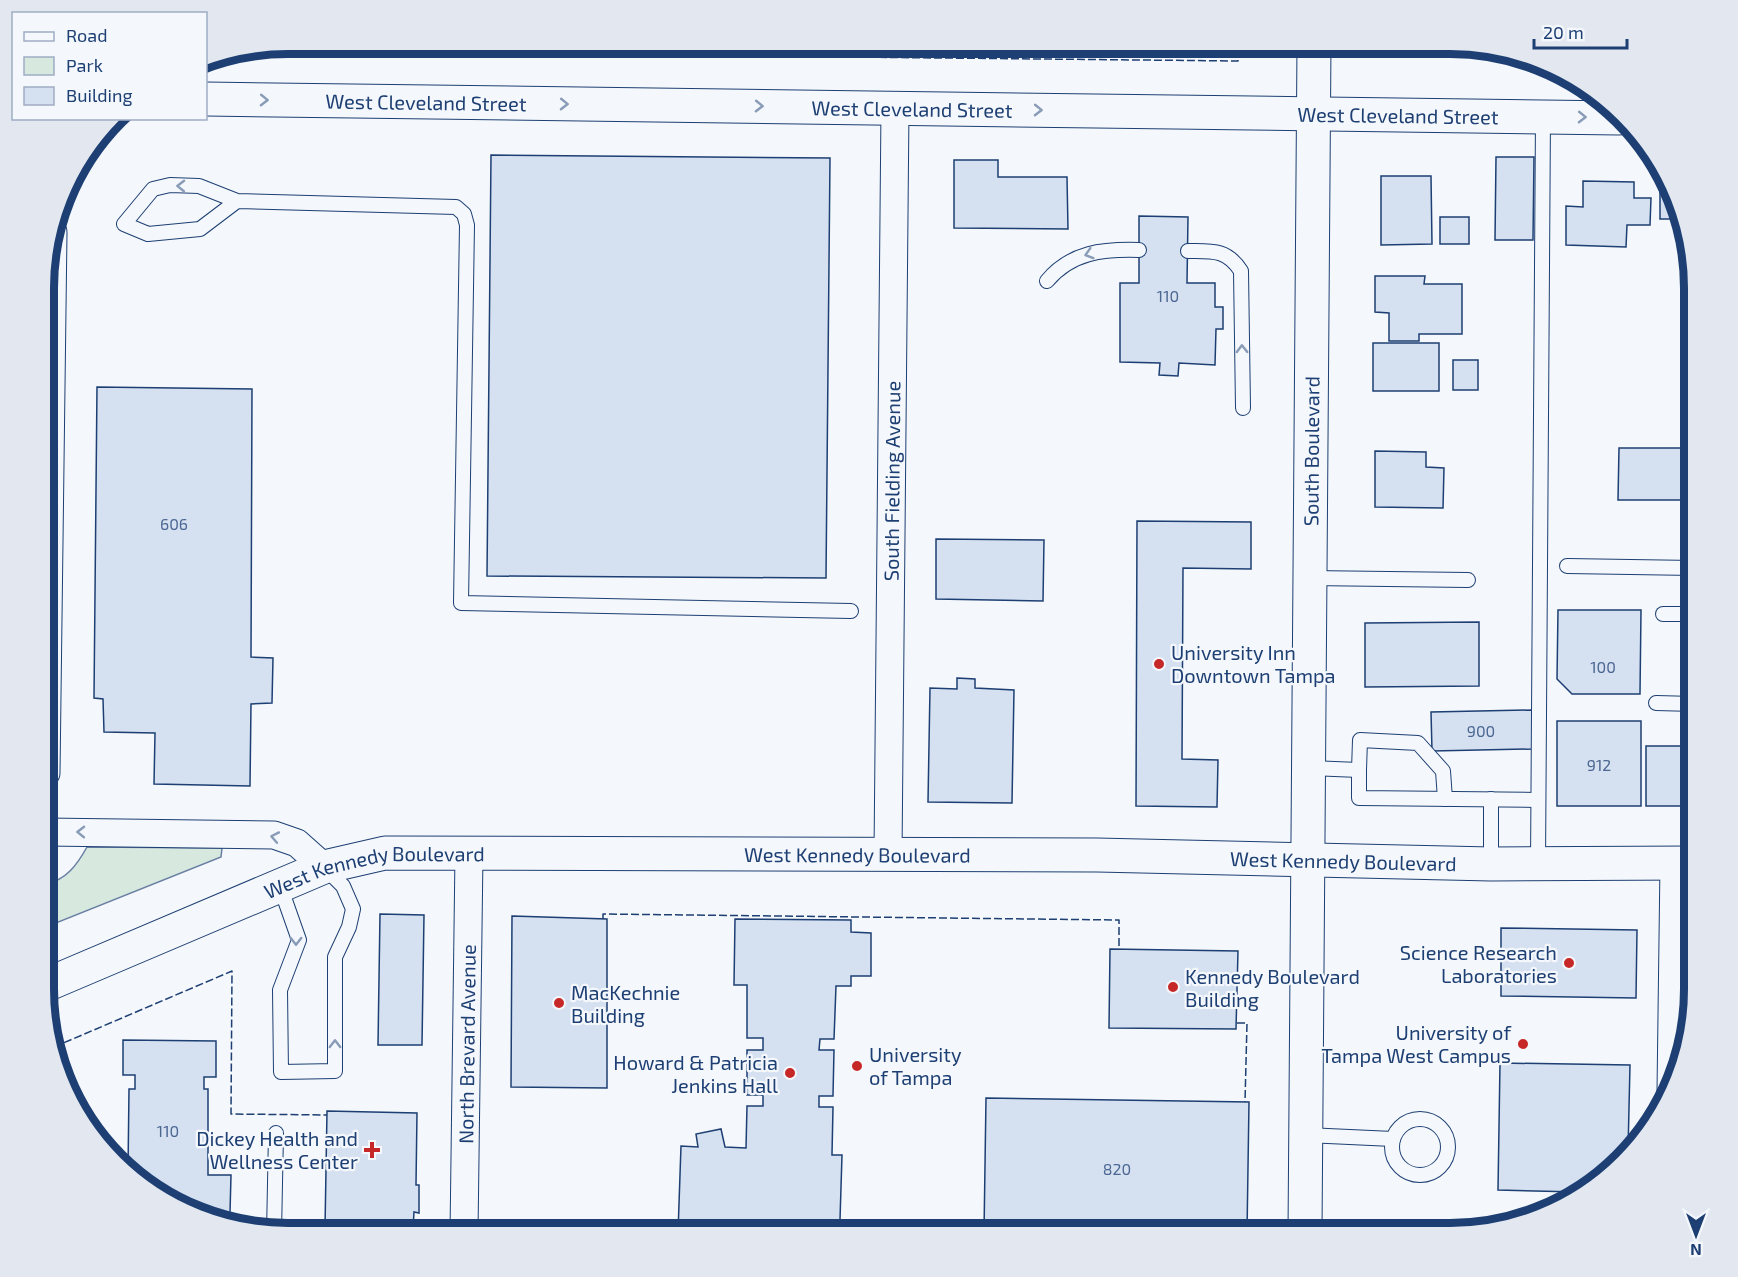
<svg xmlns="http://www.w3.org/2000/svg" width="1738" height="1277" viewBox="0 0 1738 1277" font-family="'Exo 2',sans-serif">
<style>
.green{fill:#d7e8df;stroke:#687fa3;stroke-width:1.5}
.building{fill:#d5e0f0;stroke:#1d3f73;stroke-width:1.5}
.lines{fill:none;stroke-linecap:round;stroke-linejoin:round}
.service-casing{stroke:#1d3f73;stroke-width:16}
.minor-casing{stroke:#1d3f73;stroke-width:29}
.tertiary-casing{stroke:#1d3f73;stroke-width:35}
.secondary-casing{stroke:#1d3f73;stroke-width:35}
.primary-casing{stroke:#1d3f73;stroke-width:35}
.service{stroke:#f4f7fb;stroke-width:14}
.minor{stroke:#f4f7fb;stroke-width:27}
.tertiary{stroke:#f4f7fb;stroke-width:33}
.secondary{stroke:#f4f7fb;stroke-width:33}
.primary{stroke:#f4f7fb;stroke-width:33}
.fence{stroke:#1d3f73;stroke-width:1.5;stroke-dasharray:8 3;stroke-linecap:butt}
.oneway{stroke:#889bb7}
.poi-dot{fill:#c62828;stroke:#f4f7fb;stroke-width:2}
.labels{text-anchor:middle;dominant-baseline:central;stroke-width:4.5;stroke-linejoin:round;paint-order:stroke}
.number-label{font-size:16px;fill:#4b6792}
.street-label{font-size:20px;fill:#1d3f73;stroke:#f4f7fb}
.poi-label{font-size:20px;fill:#1d3f73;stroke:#f4f7fb;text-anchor:start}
.rim{fill:none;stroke:#1d3f73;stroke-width:8}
</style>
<rect width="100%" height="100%" fill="#f4f7fb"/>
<path class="green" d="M87,847L222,848L221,857L46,927V884C66,880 77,865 87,847Z"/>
<g class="building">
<path d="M491,155L830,158L826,578L487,576Z"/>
<path d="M1496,157H1534L1533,240H1495Z"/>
<path d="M954,160H998V177H1067L1068,229L954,228Z"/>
<path d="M1381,176H1431L1432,244L1381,245Z"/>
<path d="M1583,181L1634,182V198H1651L1650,225H1627L1626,247L1566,245V206L1583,207Z"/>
<path d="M1660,182H1670L1680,219H1660Z"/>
<path d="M1139,216L1188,217L1187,283H1215V307H1223V329H1216L1215,365L1179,363L1178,376L1159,375L1160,363L1120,362V283H1139Z"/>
<rect x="1440" y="217" width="29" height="27"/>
<path d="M1375,276H1425L1424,284H1462V334H1419V341H1389V313L1375,312Z"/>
<rect x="1373" y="343" width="66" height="48"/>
<rect x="1453" y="360" width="25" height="30"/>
<path d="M97,387L252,389L251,657L273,658L272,703L251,704L250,786L154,784L155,733L104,732L103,699L94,698Z"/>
<path d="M1619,448H1694V500H1618Z"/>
<path d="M1375,451L1426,452V467L1444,468L1443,508L1375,507Z"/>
<path d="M1137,521L1251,522V569L1183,568L1182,759L1218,760L1217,807L1136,806Z"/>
<path d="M936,539L1044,540L1043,601L936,599Z"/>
<path d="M1558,610H1641L1640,694H1572L1557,679Z"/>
<path d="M1479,622V686L1365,687V623Z"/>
<path d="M957,678L975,679V688L1014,690L1012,803L928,802L930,688L957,689Z"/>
<path d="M1532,710V749L1432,751L1431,712Z"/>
<rect x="1557" y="721" width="84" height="85"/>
<rect x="1646" y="746" width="48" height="60"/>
<path d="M380,914L424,915L422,1045H378Z"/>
<path d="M512,916L607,919V1088L511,1087Z"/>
<path d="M735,919L851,920V932L871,933V976H851V986H836L834,1039H820L819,1050H834L833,1096H819V1107H833L832,1155H842L840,1220L856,1221V1233H678L681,1146L698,1147L696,1134L721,1129L725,1147L746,1148L747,1106H763V1095H747V1050H763V1038H747V985H734Z"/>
<path d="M1501,928L1637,930L1636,998L1501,996Z"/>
<path d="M1110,949L1238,951L1236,1029L1109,1028Z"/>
<path d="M123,1040L216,1041V1077H204V1089H208V1175H231L230,1213L207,1212V1220L139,1183L128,1171L129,1089H135V1075H123Z"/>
<path d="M1500,1063L1630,1065L1628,1151L1578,1192L1498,1190Z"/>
<path d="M986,1098L1249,1102L1247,1233H984Z"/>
<path d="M327,1111L417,1113L416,1185H419V1213L414,1212L413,1229H407V1233H381V1228H325Z"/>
</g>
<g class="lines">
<g class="service-casing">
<g id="service">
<path d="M237,201L200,229L148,234L124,224L153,189L170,185L199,186L237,201L456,207L464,214L467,225L461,603L851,611"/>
<path d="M1188,251C1212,251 1227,249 1241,271L1243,408"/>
<path d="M1047,281C1071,252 1103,249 1139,250"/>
<path d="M1567,566L1694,568"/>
<path d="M1309,578L1468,580"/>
<path d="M1663,614H1694"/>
<path d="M1656,703L1694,704"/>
<path d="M1310,768L1359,770V798L1538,800"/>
<path d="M1359,770L1360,740L1418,743L1443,771L1445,799"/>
<path d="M1491,799V864"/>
<path d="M1538,864L1543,117"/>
<path d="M280,886L299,940L280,990L281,1072L335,1071V957L349,927L353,909L343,886L326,869"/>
<circle cx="1420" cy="1147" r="28"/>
<path d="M1306,1135L1393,1139"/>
<path d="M274,1233L276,1133"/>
</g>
</g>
<g class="minor-casing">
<g id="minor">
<path d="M46,773L53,232"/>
<path d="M46,832L274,835L297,843L324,867"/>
<path id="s1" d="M888,855L895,108"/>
<path d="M1671,1091L1674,863"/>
<path id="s2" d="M464,1233L469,854"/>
</g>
</g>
<g class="tertiary-casing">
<g id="tertiary">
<path id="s3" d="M1305,1233L1314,44"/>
</g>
</g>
<g class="secondary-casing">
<g id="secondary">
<path id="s4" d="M206,99L1619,118"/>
</g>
</g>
<g class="primary-casing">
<g id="primary">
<path id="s5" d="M46,985L324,867L385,853L1097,855L1491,864L1694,863"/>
</g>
</g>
<use href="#service" class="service"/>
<use href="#minor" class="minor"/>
<use href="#tertiary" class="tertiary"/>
<use href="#secondary" class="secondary"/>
<use href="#primary" class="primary"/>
<g class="fence">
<path d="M1380,44L1379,56L1531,58"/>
<path d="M252,51L1238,61V44"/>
<path d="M603,919V914L1119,920V949"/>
<path d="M1237,1023H1247L1245,1102"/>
<path d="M54,1047L232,971L231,1114L327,1115"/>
</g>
</g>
<defs><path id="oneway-chevron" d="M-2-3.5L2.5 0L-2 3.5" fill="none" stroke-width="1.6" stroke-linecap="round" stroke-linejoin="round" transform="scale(1.5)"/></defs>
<g class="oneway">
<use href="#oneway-chevron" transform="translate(264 100) rotate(1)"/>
<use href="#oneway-chevron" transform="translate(564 104) rotate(1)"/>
<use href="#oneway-chevron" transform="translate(759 106) rotate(1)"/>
<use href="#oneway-chevron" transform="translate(1038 110) rotate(1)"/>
<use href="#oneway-chevron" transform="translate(1582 117) rotate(1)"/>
<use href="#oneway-chevron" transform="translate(181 186) rotate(-179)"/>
<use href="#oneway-chevron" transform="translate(1089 254) rotate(163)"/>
<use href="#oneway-chevron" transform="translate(1242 349) rotate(-91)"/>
<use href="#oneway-chevron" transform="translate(81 832) rotate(-179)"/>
<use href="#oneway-chevron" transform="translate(275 837) rotate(-169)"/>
<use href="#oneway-chevron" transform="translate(296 941) rotate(90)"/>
<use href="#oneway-chevron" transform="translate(335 1044) rotate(-90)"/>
</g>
<g class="poi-dot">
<circle cx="1159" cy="664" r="6"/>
<circle cx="1569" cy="963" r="6"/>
<circle cx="1173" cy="987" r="6"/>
<circle cx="559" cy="1003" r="6"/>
<circle cx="1523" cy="1044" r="6"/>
<circle cx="857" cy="1066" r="6"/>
<circle cx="790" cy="1073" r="6"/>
<path d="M369 1141h6v6h6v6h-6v6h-6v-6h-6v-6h6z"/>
</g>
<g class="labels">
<g class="number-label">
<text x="1168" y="295">110</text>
<text x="174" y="523">606</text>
<text x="1603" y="666">100</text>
<text x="1481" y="730">900</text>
<text x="1599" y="764">912</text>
<text x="168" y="1130">110</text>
<text x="1117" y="1168">820</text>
</g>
<g class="street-label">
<text stroke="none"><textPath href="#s4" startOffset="220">West Cleveland Street</textPath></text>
<text stroke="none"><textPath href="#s4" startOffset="706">West Cleveland Street</textPath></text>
<text stroke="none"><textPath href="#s4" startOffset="1192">West Cleveland Street</textPath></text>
<text stroke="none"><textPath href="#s3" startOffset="782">South Boulevard</textPath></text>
<text stroke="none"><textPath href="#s1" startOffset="374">South Fielding Avenue</textPath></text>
<text stroke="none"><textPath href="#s5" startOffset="837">West Kennedy Boulevard</textPath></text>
<text stroke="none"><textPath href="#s5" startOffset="1323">West Kennedy Boulevard</textPath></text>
<text stroke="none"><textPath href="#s5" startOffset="351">West Kennedy Boulevard</textPath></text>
<text stroke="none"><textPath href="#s2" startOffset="189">North Brevard Avenue</textPath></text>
</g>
<g class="poi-label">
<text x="1171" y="652">University Inn<tspan x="1171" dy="23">Downtown Tampa</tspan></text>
<text x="1557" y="952" text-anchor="end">Science Research<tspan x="1557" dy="23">Laboratories</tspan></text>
<text x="1185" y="976">Kennedy Boulevard<tspan x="1185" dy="23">Building</tspan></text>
<text x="571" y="992">MacKechnie<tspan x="571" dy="23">Building</tspan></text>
<text x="1511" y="1032" text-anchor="end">University of<tspan x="1511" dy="23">Tampa West Campus</tspan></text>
<text x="869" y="1054">University<tspan x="869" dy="23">of Tampa</tspan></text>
<text x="778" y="1062" text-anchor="end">Howard &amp; Patricia<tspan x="778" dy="23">Jenkins Hall</tspan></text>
<text x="358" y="1138" text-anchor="end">Dickey Health and<tspan x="358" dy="23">Wellness Center</tspan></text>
</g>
</g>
<path d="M0 0H1738V1277H0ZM288 54H1450A234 234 0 0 1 1684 288V989A234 234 0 0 1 1450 1223H288A234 234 0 0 1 54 989V288A234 234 0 0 1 288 54Z" fill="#e3e8f0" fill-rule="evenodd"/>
<path class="rim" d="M288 54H1450A234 234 0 0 1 1684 288V989A234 234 0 0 1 1450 1223H288A234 234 0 0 1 54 989V288A234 234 0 0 1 288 54Z"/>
<rect x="12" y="12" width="195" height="108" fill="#f4f7fb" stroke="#9eadc5" stroke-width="1.5"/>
<rect x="24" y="32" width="30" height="9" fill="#f4f7fb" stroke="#9eadc5" stroke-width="1.5"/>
<text x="66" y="42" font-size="18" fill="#1d3f73">Road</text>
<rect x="24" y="57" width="30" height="18" fill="#d7e8df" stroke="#9eadc5" stroke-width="1.5"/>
<text x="66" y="72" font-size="18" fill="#1d3f73">Park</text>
<rect x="24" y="87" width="30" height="18" fill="#d5e0f0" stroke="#9eadc5" stroke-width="1.5"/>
<text x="66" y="102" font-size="18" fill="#1d3f73">Building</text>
<g transform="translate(1696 1235) rotate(180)" stroke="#f4f7fb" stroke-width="4.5" paint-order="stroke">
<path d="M0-4.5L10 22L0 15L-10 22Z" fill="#1d3f73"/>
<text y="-9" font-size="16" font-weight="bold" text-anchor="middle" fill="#1d3f73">N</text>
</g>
<path d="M1534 39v9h93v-9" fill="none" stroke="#1d3f73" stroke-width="3"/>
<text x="1543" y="39" font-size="18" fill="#1d3f73" stroke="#f4f7fb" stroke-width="4.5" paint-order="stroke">20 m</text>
</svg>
